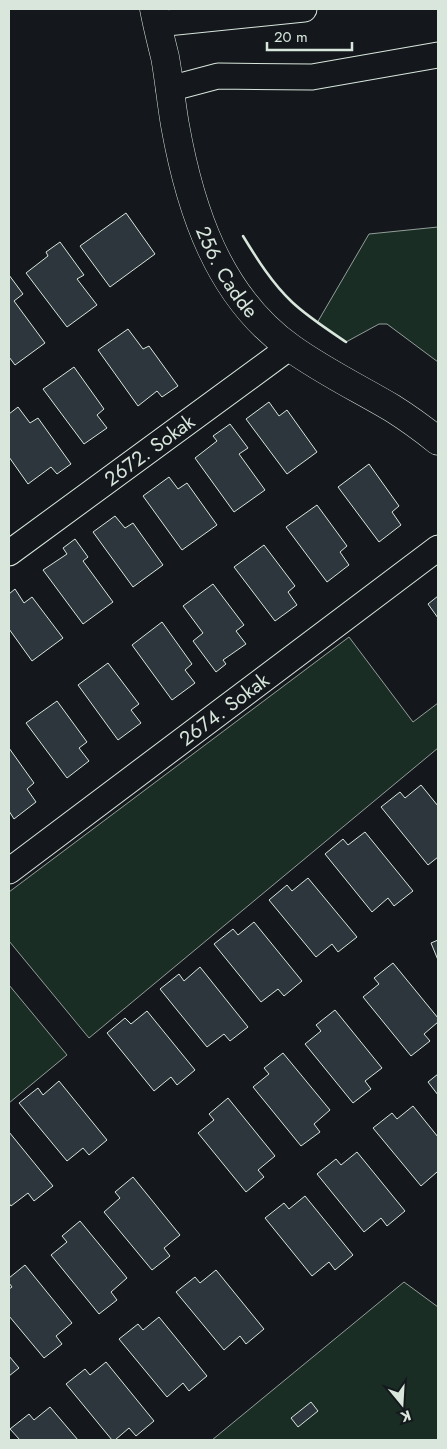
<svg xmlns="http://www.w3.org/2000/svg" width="447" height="1449" viewBox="0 0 447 1449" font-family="Jost,sans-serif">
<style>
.green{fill:#1a2d24;stroke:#939e99}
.building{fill:#2c363c;stroke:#d8e6dc}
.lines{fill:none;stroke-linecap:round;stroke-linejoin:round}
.street-casing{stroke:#d8e6dc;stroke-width:27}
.secondary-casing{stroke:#d8e6dc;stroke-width:29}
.street{stroke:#14181c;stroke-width:25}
.secondary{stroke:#14181c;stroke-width:28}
.wall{stroke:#d8e6dc;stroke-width:2.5}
.labels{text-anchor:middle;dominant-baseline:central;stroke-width:4;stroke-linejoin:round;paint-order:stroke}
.street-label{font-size:20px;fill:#d8e6dc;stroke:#14181c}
</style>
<rect width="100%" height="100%" fill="#14181c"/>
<g class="green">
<path d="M438,227V362L387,324H379L346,342L317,323L369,234Z"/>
<path d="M349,637L413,722L438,703V748L89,1038L9,941V892Z"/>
<path d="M9,985L67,1055L9,1103Z"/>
<path d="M404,1282L438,1307V1440H212Z"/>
</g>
<g class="building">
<path d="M126,213L155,254L110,287L80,246Z"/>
<path d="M60,242L84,275L77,279L97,305L67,327L26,273L48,256L46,252Z"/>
<path d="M9,275L23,294L14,301L45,343L15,365L9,357Z"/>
<path d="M128,329L143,349L149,346L178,386L162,397L157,391L138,406L98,350Z"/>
<path d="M74,367L104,409L97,415L107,428L84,444L43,389Z"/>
<path d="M269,402L279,416L287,410L317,452L287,474L246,419Z"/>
<path d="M18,407L30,423L38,418L71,464L57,474L51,467L28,484L9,457V414Z"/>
<path d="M230,424L248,448L239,454L265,490L234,512L195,458L217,441L213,436Z"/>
<path d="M369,464L399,506L392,512L401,525L379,542L338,487Z"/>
<path d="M169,477L178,489L187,483L217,525L182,550L143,496Z"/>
<path d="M317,505L347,546L340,552L349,565L327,582L286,527Z"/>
<path d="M115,516L125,528L133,523L163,565L133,587L93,532Z"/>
<path d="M75,539L88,557L83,561L113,602L83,624L43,570L67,554L63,548Z"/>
<path d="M264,545L295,586L288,592L297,605L275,621L234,567Z"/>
<path d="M213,584L244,625L236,631L246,644L223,660L226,664L216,672L193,641L203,633L183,606Z"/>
<path d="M15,589L24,603L32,597L63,638L32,661L9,629V594Z"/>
<path d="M438,596V618L428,604Z"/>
<path d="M162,622L192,664L185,670L195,683L172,700L132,645Z"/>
<path d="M108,663L139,704L131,710L141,723L118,740L78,685Z"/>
<path d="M57,701L87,742L79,748L89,761L67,778L26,723Z"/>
<path d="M9,748L34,783L27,789L36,802L14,819L9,811Z"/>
<path d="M421,785L438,806V857L428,865L381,807L400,792L405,798Z"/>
<path d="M365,832L413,891L394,906L388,898L372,912L325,854L343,839L348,845Z"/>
<path d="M308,878L357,937L338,952L332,944L316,957L269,900L287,885L292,891Z"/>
<path d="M254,922L302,981L284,996L278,989L261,1002L214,944L233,929L238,935Z"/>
<path d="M438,940V960L431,943Z"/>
<path d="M393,963L438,1018V1022L424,1034L430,1041L411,1056L363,997L379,984L374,978Z"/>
<path d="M200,967L248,1027L230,1041L224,1034L207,1047L160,989L179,974L184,981Z"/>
<path d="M335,1010L382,1068L365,1081L371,1089L353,1103L305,1044L321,1031L316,1025Z"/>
<path d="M147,1011L195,1070L177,1085L171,1077L154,1091L107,1033L125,1018L131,1024Z"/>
<path d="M283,1053L330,1110L314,1124L320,1132L301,1146L253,1087L269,1074L264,1068Z"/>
<path d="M438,1074V1095L428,1082Z"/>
<path d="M59,1081L107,1140L89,1155L83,1148L67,1161L19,1103L38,1088L43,1095Z"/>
<path d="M228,1098L275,1156L258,1170L264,1177L246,1192L198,1133L214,1120L209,1114Z"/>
<path d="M413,1106L438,1137V1174L437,1172L421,1186L373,1128L392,1113L397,1119Z"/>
<path d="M9,1132L53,1186L34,1201L28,1193L11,1206L9,1203Z"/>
<path d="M357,1152L405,1211L387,1226L381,1218L364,1232L317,1174L336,1159L341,1165Z"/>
<path d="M133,1177L180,1235L164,1248L170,1256L152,1270L104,1212L120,1198L115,1192Z"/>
<path d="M305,1196L353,1255L335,1270L329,1262L312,1276L265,1218L284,1203L289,1209Z"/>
<path d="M80,1221L127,1278L111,1292L117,1300L99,1314L51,1255L67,1242L62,1236Z"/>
<path d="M25,1265L72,1323L56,1336L62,1344L44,1358L9,1316V1289L12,1287L9,1283V1278Z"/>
<path d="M216,1270L264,1329L246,1344L240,1336L224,1350L176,1292L195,1277L200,1283Z"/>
<path d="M159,1317L207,1376L189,1391L183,1383L167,1397L119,1339L138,1324L143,1330Z"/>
<path d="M9,1356L19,1368L9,1376Z"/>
<path d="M106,1362L154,1421L136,1436L129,1428L115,1440H112L66,1384L85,1369L90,1375Z"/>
<path d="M311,1402L318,1411L298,1427L291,1418Z"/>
<path d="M50,1407L78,1440H20L10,1429L29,1414L34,1420Z"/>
</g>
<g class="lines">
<g class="street-casing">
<g id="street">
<path d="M157,24L304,9"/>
<path d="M169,89L218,76L312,77L438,55"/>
<path id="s1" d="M9,553L290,347"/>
<path id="s2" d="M9,871L438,548"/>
</g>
</g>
<g class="secondary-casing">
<g id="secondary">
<path id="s3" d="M154,9C157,25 161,41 165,57C169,79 171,102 175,125C190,209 218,296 291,348C323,371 358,388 392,408C408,418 423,429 438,441"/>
</g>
</g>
<use href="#street" class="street"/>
<use href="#secondary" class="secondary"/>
<path class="wall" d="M243,236C257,259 272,283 292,302C308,317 327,329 346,342"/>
</g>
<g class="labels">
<g class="street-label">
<text stroke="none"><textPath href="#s3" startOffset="275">256. Cadde</textPath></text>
<text stroke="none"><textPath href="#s1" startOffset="174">2672. Sokak</textPath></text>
<text stroke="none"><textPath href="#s2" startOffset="269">2674. Sokak</textPath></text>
</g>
</g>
<rect width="447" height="1449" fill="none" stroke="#d8e6dc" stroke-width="20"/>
<g transform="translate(402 1404) rotate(162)" stroke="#14181c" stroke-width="4" paint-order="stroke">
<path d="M0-4L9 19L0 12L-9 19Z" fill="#d8e6dc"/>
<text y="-8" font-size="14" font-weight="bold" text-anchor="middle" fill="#d8e6dc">K</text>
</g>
<path d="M267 42v8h85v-8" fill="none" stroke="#d8e6dc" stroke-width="2.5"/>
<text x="274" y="42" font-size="15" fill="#d8e6dc" stroke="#14181c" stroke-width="4" paint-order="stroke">20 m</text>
</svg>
